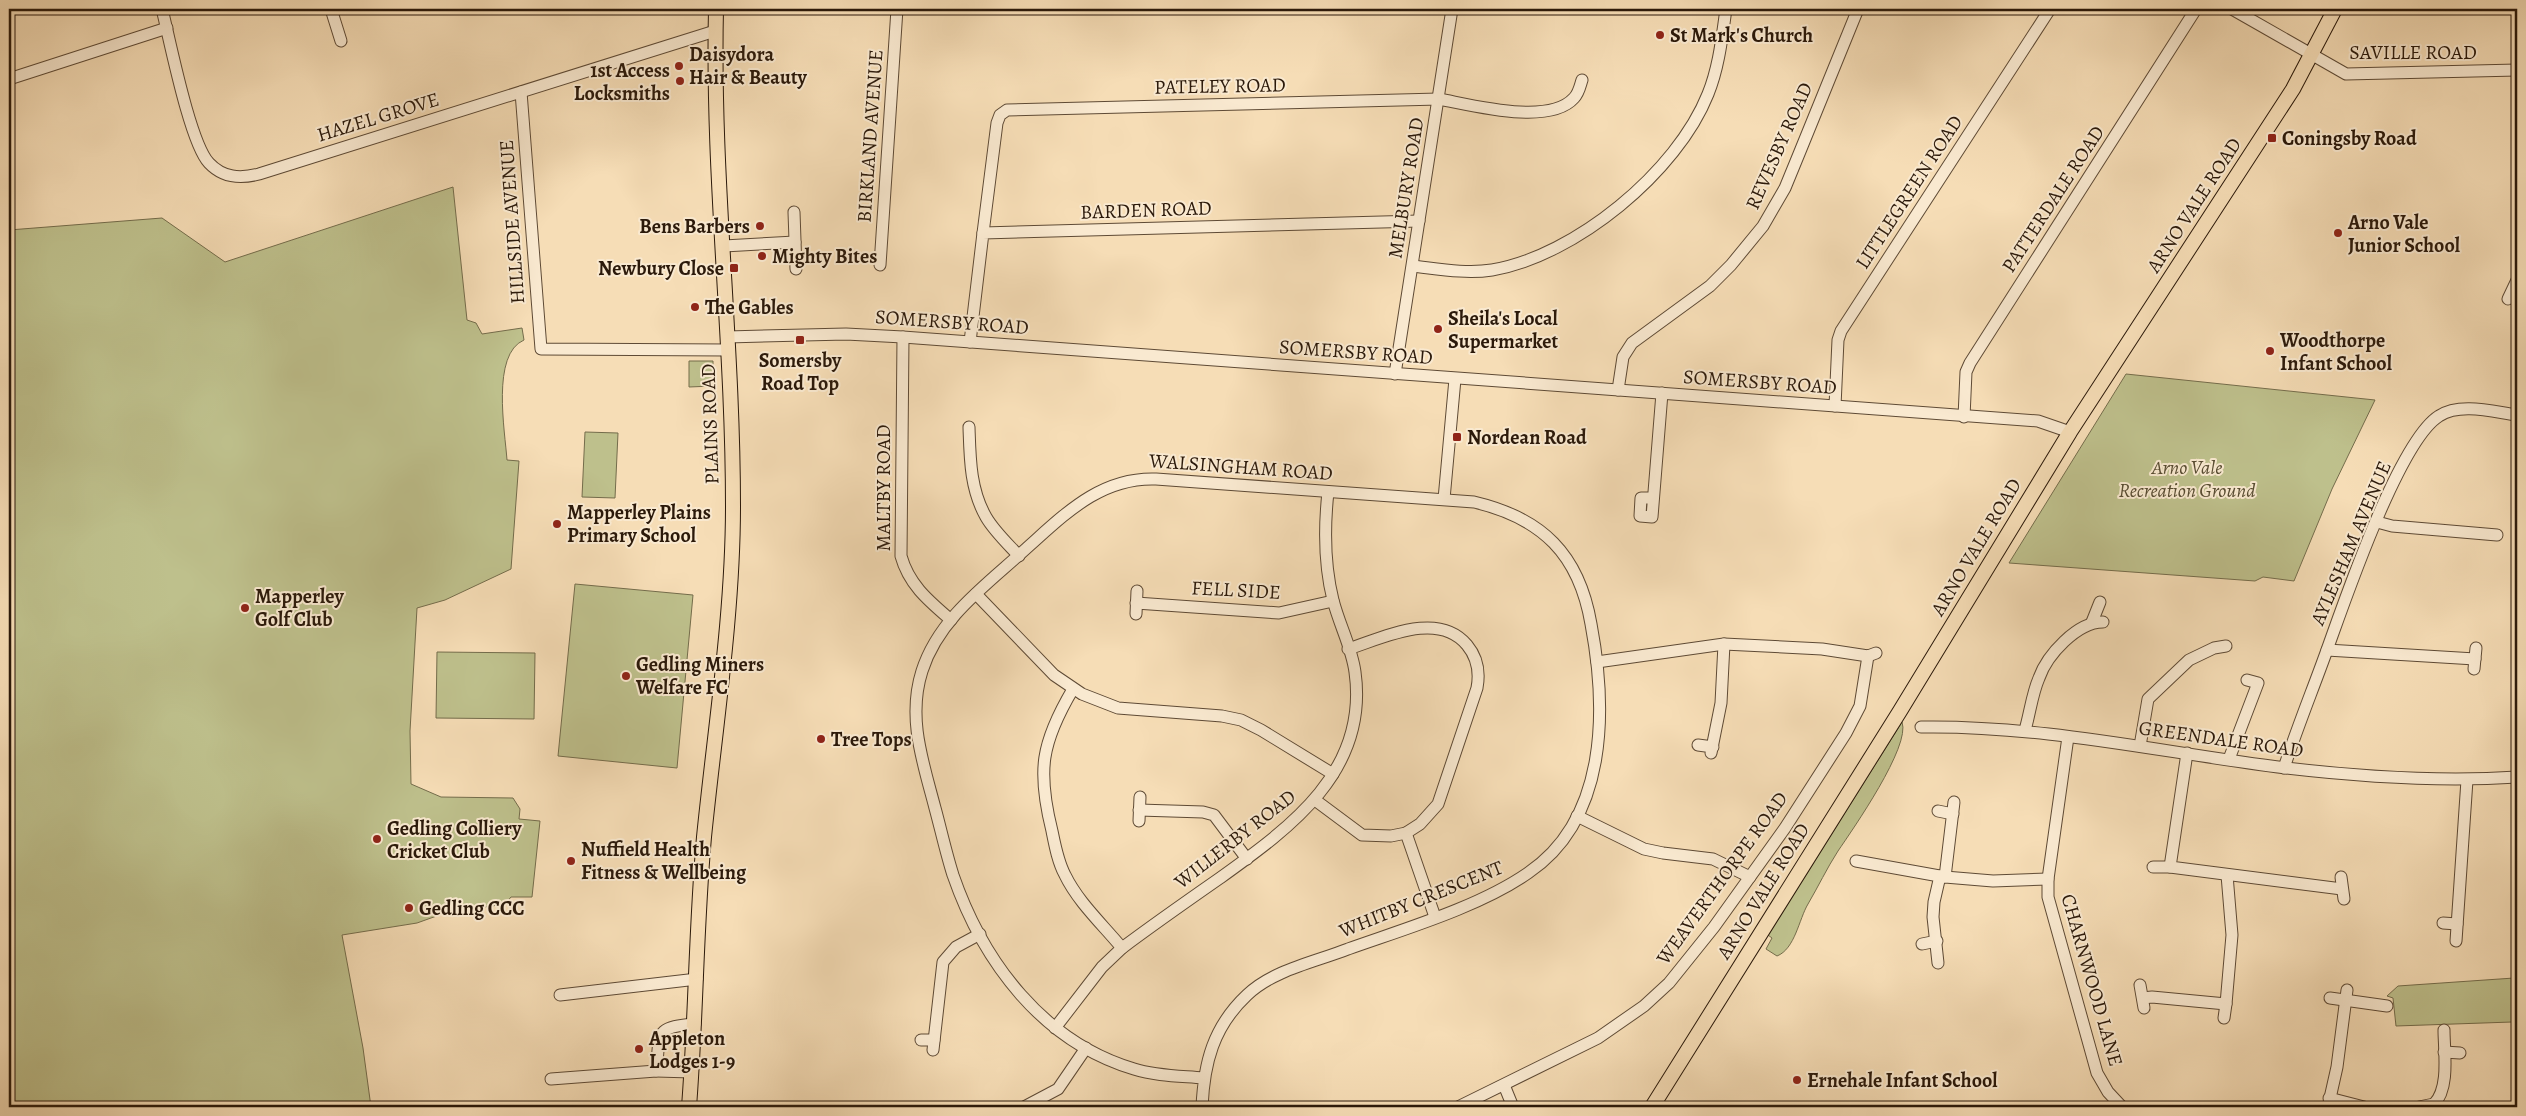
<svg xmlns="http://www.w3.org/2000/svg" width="2526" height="1116" viewBox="0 0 2526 1116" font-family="Alegreya,serif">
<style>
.green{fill:#bec08c;stroke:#746c4b}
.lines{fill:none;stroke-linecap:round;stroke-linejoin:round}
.minor-casing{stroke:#5e4a35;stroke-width:13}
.major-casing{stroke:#2b190a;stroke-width:16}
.minor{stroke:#f9e9d0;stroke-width:11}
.major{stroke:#f6ddb6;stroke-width:14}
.poi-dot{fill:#8f2418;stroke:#f9e9d0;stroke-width:2}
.labels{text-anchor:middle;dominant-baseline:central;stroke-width:4;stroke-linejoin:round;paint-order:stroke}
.poi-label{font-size:20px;font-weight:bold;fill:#2b190a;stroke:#f9e9d0;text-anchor:start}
.street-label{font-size:20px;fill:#2b190a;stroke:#f9e9d0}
.park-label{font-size:20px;font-style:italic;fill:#574b31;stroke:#f9e9d0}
</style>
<rect width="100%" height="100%" fill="#f6ddb6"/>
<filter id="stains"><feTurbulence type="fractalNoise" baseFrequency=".004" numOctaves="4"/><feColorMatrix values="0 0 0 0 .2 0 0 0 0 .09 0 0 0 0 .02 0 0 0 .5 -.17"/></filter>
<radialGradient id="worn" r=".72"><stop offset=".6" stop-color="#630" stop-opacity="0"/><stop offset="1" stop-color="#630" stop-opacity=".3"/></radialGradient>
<g class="green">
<path d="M453,187L467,320L476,323L482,334L522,328L524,340C491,354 505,431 507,460L519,461L511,569L445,600L417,608L410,731L411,784L441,797L513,798L520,809L519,819L540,821L532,897H511L505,904L445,913L417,923L342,935L363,1048L371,1107H9V230L162,218L225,262Z"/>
<path d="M689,361H713V386L689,387Z"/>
<path d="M2126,374L2375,400L2332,489L2294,581L2263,577L2255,581L2009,563Z"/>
<path d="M585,432L618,433L615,498L582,497Z"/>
<path d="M575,584L693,595L677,768L558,756Z"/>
<path d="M437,652L535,653L534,719L436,718Z"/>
<path d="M1902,722C1911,746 1853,829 1838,851C1827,868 1818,887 1808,904C1799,919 1795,949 1777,956L1766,949L1772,938L1768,935Z"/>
<path d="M2514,978L2512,1022L2396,1026L2393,998L2387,996L2398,986Z"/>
</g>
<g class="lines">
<g class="minor-casing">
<g id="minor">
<path d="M162,9C170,41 190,143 209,163C223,178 240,179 259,174L715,31"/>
<path d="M331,9L341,41"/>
<path d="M2232,9L2346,74L2517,70"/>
<path d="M9,79L167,28"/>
<path d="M521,92L541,349L728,350"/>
<path d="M794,212L796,269"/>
<path d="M983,233L997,123L1000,115L1007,110L1439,99C1472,105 1549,126 1574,98C1579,93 1580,86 1582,80"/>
<path d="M724,246L795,242"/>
<path d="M880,265L897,9"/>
<path d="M1413,266C1439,269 1466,274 1492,270C1575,256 1677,172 1708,94C1719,67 1722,37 1726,9"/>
<path d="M2508,299L2517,280"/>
<path d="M727,337L846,334L903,337L2038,421L2070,432"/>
<path d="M903,337L901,556C909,585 929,601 951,620"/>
<path d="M970,342L983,233L1419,221"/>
<path d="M1395,374L1452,9"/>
<path d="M1618,390L1623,357L1632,343L1710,286L1731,265L1763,226L1785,188L1801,149L1858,9"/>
<path d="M1835,406L1838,340L1841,331L2050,9"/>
<path d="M1964,417L1966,372L1970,363L2196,9"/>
<path d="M969,427C970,458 970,489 986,517C994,531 1008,544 1019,556"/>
<path d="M1653,498H1641L1640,516L1652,517L1662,393"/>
<path d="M1444,499L1455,379"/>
<path d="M2377,522L2392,526L2497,535"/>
<path d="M976,594L1054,675L1082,694L1118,708L1222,716L1241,720L1261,730L1333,774"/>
<path d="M1136,603L1279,613L1333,601"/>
<path d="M1136,614L1137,591"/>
<path d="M2092,622L2100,602"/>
<path d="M2327,650L2475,659"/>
<path d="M1597,662L1724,644L1822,649L1868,656L1876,653"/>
<path d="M2474,669L2476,648"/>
<path d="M1073,689C1041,743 1037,771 1052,831C1055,846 1058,862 1065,875C1078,902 1103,925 1122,948"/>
<path d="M1921,727C2044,725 2164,753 2286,768C2363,777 2440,782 2517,777"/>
<path d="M2025,730C2030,713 2032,694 2039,678C2047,655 2077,622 2103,622"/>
<path d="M2068,737L2048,879V897L2097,1073L2108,1092L2122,1107"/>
<path d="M1698,745L1713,747"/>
<path d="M2140,746L2148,699L2189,660L2214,648L2226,646"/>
<path d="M1711,753L1721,703L1724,644"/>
<path d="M2187,753L2170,867L2342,889"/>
<path d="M2229,759L2258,683L2247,680"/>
<path d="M2284,768C2297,728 2313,689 2327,650C2345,600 2399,441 2439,416C2460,402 2494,412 2517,415"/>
<path d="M1315,800L1362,835L1391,836L1406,833L1420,824L1438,804L1477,688C1480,672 1477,657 1467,645C1438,610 1383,638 1348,649"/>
<path d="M1139,810L1203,812L1214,815L1247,859"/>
<path d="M1938,811L1953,814"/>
<path d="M1577,816L1644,849L1663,853L1713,859L1750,877"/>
<path d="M1139,821L1140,797"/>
<path d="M1406,833L1435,917"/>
<path d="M1856,861L1945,877L1993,881L2048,879"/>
<path d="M2153,867H2170"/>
<path d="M1945,877L1954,802"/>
<path d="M2341,877L2344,899"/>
<path d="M2443,923L2457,924"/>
<path d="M2456,941L2467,780"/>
<path d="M1922,944L1937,941"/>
<path d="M1938,963L1933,917L1934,902L1940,876"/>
<path d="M2140,985L2144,1008"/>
<path d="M560,995L697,979"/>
<path d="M2143,998L2152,997L2226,1004L2232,935L2227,875"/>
<path d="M2330,998L2387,1006"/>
<path d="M2224,1018L2226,1004"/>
<path d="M1055,1028L1102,967L1122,948C1154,924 1187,901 1220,878C1291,827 1369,771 1355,672C1352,648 1339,624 1333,600C1324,564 1324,529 1328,492"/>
<path d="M921,1040H934"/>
<path d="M933,1050L943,962L956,947L980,934"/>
<path d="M2444,1052L2460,1053"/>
<path d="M656,1071L692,1072"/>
<path d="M551,1079L656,1071C661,1034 652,1027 695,1024"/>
<path d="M1504,1085L1513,1107"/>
<path d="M2329,1098L2364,1107"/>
<path d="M1024,1107L1058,1089L1086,1048"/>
<path d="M1202,1107C1204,1063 1213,1027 1247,995C1273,970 1315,962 1348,949C1404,929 1479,907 1528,873C1608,819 1607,709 1591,624C1579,554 1542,518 1474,502L1156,479C1102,477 1067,512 1029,546C989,583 939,617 922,671C907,718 923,762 935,808C941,830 946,853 953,875C983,962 1043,1042 1134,1069C1156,1076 1181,1076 1203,1078"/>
<path d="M1458,1107L1598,1038L1644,1006L1669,983L1714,927L1785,828L1846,733L1860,706L1868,656"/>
<path d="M2328,1107L2337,1067L2347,990"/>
<path d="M2419,1107L2434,1104C2450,1088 2444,1051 2444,1030"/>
</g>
</g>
<g class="major-casing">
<g id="major">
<path d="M689,1107C696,1017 696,927 704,837C715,728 733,615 733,506C733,340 712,175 716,9"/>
<path d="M1652,1107L1900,711L2070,432L2293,89L2335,9"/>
</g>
</g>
<use href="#minor" class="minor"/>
<use href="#major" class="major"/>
</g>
<g class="poi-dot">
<circle cx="1660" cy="35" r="5"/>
<circle cx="679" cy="66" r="5"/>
<circle cx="680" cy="81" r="5"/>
<rect x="2267" y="133" width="10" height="10" rx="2.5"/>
<circle cx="760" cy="226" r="5"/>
<circle cx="2338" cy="233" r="5"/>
<circle cx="762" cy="256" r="5"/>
<rect x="729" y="263" width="10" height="10" rx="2.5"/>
<circle cx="695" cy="307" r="5"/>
<circle cx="1438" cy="329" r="5"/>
<rect x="795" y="335" width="10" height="10" rx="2.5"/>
<circle cx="2270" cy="351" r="5"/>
<rect x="1452" y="432" width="10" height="10" rx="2.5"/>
<circle cx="557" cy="524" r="5"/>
<circle cx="245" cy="608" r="5"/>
<circle cx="626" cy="676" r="5"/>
<circle cx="821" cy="739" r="5"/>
<circle cx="377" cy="839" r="5"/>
<circle cx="571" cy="861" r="5"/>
<circle cx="409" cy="908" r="5"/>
<circle cx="639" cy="1049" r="5"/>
<circle cx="1797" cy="1080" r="5"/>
</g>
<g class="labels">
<g class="poi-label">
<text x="1670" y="35">St Mark's Church</text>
<text x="689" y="54">Daisydora<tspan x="689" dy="23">Hair &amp; Beauty</tspan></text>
<text x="670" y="70" text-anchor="end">1st Access<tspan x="670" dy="23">Locksmiths</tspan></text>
<text x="2282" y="138">Coningsby Road</text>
<text x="2348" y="222">Arno Vale<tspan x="2348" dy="23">Junior School</tspan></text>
<text x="750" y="226" text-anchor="end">Bens Barbers</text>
<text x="772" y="256">Mighty Bites</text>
<text x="724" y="268" text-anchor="end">Newbury Close</text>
<text x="705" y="307">The Gables</text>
<text x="1448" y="318">Sheila's Local<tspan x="1448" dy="23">Supermarket</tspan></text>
<text x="2280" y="340">Woodthorpe<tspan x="2280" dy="23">Infant School</tspan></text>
<text x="800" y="360" text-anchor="middle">Somersby<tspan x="800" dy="23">Road Top</tspan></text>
<text x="1467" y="437">Nordean Road</text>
<text x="567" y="512">Mapperley Plains<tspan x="567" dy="23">Primary School</tspan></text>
<text x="255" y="596">Mapperley<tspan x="255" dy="23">Golf Club</tspan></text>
<text x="636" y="664">Gedling Miners<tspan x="636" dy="23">Welfare FC</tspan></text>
<text x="831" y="739">Tree Tops</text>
<text x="387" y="828">Gedling Colliery<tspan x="387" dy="23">Cricket Club</tspan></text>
<text x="581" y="849">Nuffield Health<tspan x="581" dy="23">Fitness &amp; Wellbeing</tspan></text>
<text x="419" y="908">Gedling CCC</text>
<text x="649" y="1038">Appleton<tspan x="649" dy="23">Lodges 1-9</tspan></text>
<text x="1807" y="1080">Ernehale Infant School</text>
</g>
<g class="street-label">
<text x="2413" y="52">SAVILLE ROAD</text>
<text transform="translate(1220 86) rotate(-1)">PATELEY ROAD</text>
<text transform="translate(378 117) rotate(-17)">HAZEL GROVE</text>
<text transform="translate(870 136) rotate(-86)">BIRKLAND AVENUE</text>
<text transform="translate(1779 146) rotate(-66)">REVESBY ROAD</text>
<text transform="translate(1406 188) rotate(-81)">MELBURY ROAD</text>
<text transform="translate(1909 192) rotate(-57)">LITTLEGREEN ROAD</text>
<text transform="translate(2053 199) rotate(-57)">PATTERDALE ROAD</text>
<text transform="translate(2194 205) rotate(-57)">ARNO VALE ROAD</text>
<text transform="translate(1146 210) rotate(-2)">BARDEN ROAD</text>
<text transform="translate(512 222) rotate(-94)">HILLSIDE AVENUE</text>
<text transform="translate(952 322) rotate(4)">SOMERSBY ROAD</text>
<text transform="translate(1356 352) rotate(4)">SOMERSBY ROAD</text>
<text transform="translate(1760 382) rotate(4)">SOMERSBY ROAD</text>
<text transform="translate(710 424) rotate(-92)">PLAINS ROAD</text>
<text transform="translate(1241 467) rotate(4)">WALSINGHAM ROAD</text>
<text transform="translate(883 488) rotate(-90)">MALTBY ROAD</text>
<text transform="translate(2351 543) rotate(-67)">AYLESHAM AVENUE</text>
<text transform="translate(1976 547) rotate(-59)">ARNO VALE ROAD</text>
<text transform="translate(1236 590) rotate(3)">FELL SIDE</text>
<text transform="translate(2221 739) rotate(8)">GREENDALE ROAD</text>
<text transform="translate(1235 839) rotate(-38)">WILLERBY ROAD</text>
<text transform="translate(1722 878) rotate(-54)">WEAVERTHORPE ROAD</text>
<text transform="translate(1763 891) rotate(-58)">ARNO VALE ROAD</text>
<text transform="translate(1421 899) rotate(-22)">WHITBY CRESCENT</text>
<text transform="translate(2092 980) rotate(74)">CHARNWOOD LANE</text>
</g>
<g class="park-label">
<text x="2187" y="467">Arno Vale<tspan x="2187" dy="23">Recreation Ground</tspan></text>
</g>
</g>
<rect width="2526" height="1116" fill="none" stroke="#f6ddb6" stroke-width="30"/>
<rect x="10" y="10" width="2506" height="1096" fill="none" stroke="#2b190a" stroke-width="2.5"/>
<rect x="15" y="15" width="2496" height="1086" fill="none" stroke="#2b190a"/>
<rect width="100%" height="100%" filter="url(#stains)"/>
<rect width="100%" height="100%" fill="url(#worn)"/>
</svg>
